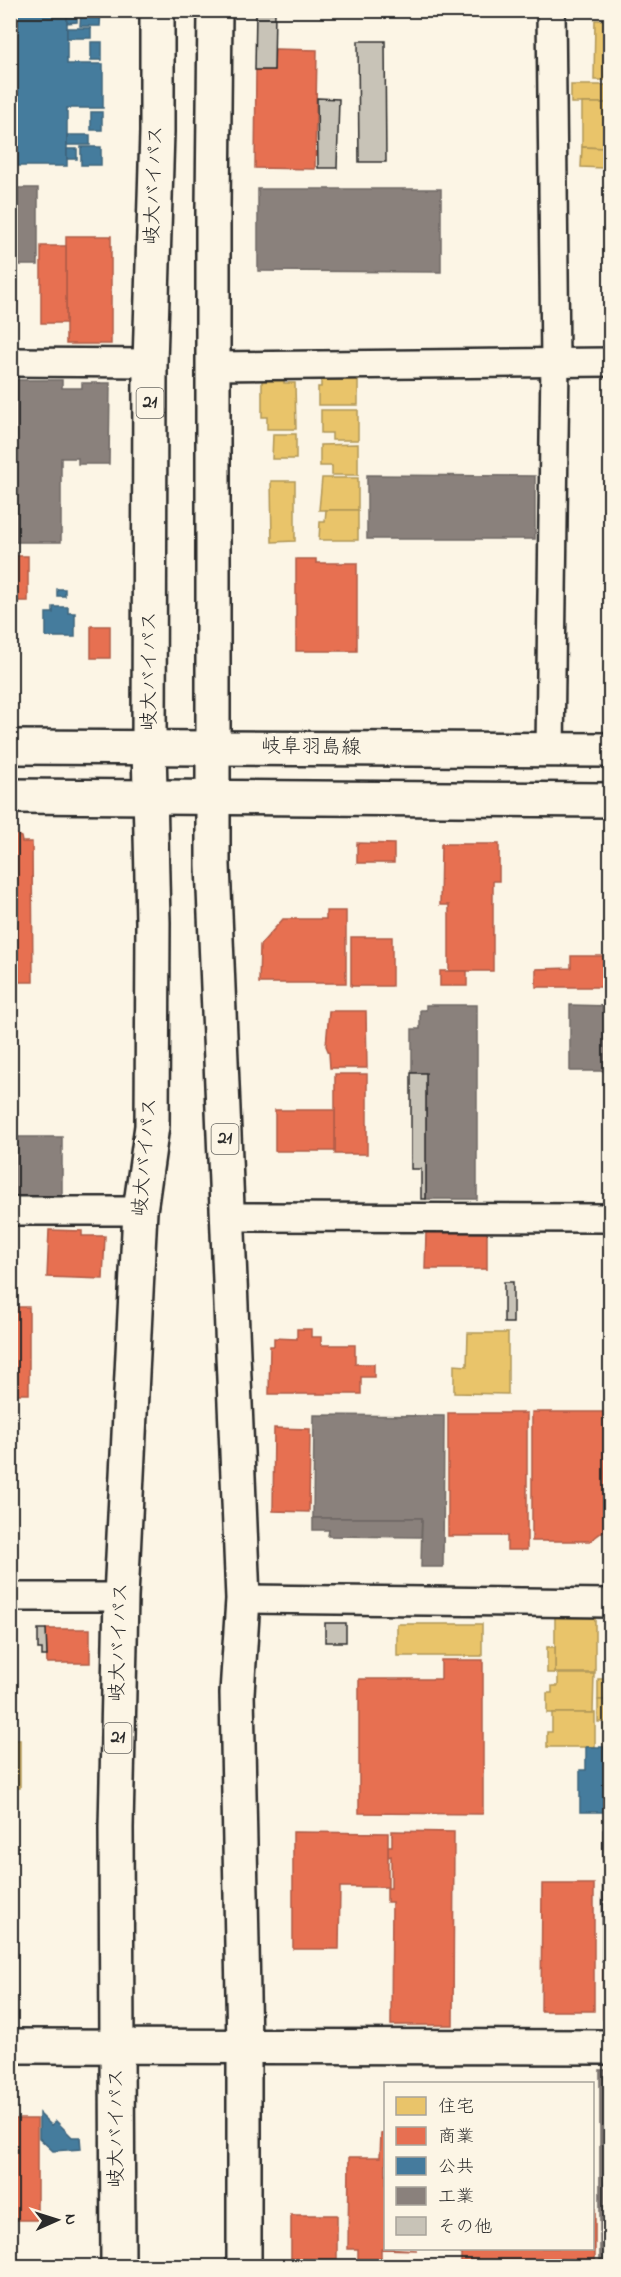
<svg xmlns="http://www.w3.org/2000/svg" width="621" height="2277" viewBox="0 0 621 2277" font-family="'Indie Flower','Klee One',sans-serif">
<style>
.homes{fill:#e9c46a;stroke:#b09657;stroke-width:1.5}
.shops{fill:#e76f51;stroke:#af5b46;stroke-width:1.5}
.public{fill:#457b9d;stroke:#3d637b;stroke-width:1.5}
.industry{fill:#8a817c;stroke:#6e6764;stroke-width:1.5}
.building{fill:#c8c3b7;stroke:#2b2b2b;stroke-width:1.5}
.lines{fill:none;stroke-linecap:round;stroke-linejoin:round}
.street-casing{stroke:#2b2b2b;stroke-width:32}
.secondary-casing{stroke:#2b2b2b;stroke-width:38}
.highway-casing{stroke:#2b2b2b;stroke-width:38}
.street{stroke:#fcf5e5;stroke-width:27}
.secondary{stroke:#fcf5e5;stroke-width:33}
.highway{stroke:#fcf5e5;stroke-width:33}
.labels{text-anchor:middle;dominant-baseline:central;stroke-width:6;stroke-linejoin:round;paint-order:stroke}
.shield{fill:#fcf5e5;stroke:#6a6863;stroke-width:1.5}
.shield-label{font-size:18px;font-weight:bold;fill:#2b2b2b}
.street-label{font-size:20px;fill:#2b2b2b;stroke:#fcf5e5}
</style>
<rect width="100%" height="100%" fill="#fcf5e5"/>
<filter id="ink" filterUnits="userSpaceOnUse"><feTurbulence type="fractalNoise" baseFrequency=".0167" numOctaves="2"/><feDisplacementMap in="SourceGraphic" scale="12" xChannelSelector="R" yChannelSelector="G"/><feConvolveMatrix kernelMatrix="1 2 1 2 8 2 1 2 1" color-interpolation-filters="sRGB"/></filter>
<g filter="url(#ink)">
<g class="homes">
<path d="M595,20H610V80H594Z"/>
<rect x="571" y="85" width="36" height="18"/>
<path d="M582,103H610V148L582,147Z"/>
<path d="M582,147L603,148V168L581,167Z"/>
<rect x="603" y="148" width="7" height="10"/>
<path d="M262,377H284V383H295L296,429H267V417H262Z"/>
<path d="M358,379V405H318V387H321V380Z"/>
<path d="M321,410H358V440H332V433H321Z"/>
<path d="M273,434H296V459H272Z"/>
<path d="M358,444V475H332V466H320V445Z"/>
<path d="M322,478H358V510H319Z"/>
<path d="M271,481H295V541L272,542Z"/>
<path d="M326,510H358V540H319L320,522H325Z"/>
<path d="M468,1333H508V1394L454,1393V1365L467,1366Z"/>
<rect x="555" y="1616" width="40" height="57"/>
<rect x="397" y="1624" width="85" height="32"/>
<rect x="547" y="1647" width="8" height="26"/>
<path d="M558,1674H594L593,1713H547V1693H552V1686H558Z"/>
<rect x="598" y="1679" width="12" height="21"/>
<rect x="598" y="1700" width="12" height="22"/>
<path d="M552,1713H595V1747H547V1732H552Z"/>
<rect x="604" y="1723" width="6" height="24"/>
<rect x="10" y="1740" width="10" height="48"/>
</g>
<g class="shops">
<path d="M275,49L317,50L315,169L255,168L256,70H274Z"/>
<rect x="66" y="236" width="45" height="108"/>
<rect x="41" y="246" width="25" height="77"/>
<rect x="10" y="556" width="18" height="45"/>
<path d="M296,559H316V563H357V651H296Z"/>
<rect x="91" y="626" width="19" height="32"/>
<path d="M15,834L21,837L22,842H32L33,982H10V836Z"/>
<path d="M357,843L394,844V863H357Z"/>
<path d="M441,844H499V881H493V971H449V905H440Z"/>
<path d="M326,911H346V983H259L260,945L283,919H326Z"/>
<rect x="351" y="937" width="41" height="49"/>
<path d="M571,956H610V987H536V969L571,968Z"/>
<rect x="440" y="971" width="27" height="15"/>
<path d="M329,1011H366L367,1068H330L329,1053L326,1046Z"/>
<rect x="335" y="1074" width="32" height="80"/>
<rect x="275" y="1110" width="60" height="41"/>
<path d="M49,1230L82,1231V1236H105L103,1279L47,1277Z"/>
<path d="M426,1232H487V1269H425Z"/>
<path d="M10,1307H29V1394H17V1396H10Z"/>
<path d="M297,1329H311V1337H321V1345H355V1364H374V1377H361V1394H269L270,1346H274V1338L297,1339Z"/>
<path d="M532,1412H610V1526L590,1541H532Z"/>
<path d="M448,1413H527V1550H507V1536H448Z"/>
<path d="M274,1428L310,1429L309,1512L273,1511Z"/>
<path d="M46,1629H90V1663H47Z"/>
<path d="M441,1660H483V1814L359,1813V1679H441Z"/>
<path d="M392,1831L454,1832L453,2025H391L392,1902H387V1888H391V1856L388,1857V1846H392Z"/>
<path d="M293,1832L388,1833V1887H340L339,1949H293Z"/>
<path d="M542,1884H594V2011H541Z"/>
<path d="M603,1966H610V2026H607V2019H603Z"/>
<rect x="10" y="2119" width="27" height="101"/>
<path d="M381,2133H386V2248L417,2250L381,2249V2259H358V2249H348L349,2157H380Z"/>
<path d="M592,2193H595V2262H461V2248H592Z"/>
<rect x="291" y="2215" width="46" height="44"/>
</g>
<g class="public">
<path d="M10,10H67V64H103V108H67V166H10Z"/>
<path d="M81,10H101L100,26H80Z"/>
<path d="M67,13H77V22L67,23Z"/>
<rect x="67" y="28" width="24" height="10"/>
<rect x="91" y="42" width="11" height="18"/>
<rect x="91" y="112" width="11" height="18"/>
<rect x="67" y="135" width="23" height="10"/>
<rect x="81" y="147" width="20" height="18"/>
<rect x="67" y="149" width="10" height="10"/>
<rect x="57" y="589" width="8" height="7"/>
<path d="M53,607H68V613H75V637H46V613H53Z"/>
<path d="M586,1747H610V1812H580V1770H586Z"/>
<path d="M39,2113L51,2125L56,2121L72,2137H80L81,2149L53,2151L39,2138Z"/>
</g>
<g class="industry">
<rect x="10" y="188" width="28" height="77"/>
<path d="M258,189H441V272L258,271Z"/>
<path d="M10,380H62V388H82V383H110L109,464H78V458H61V542H10Z"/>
<path d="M367,475L535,476V539H367Z"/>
<path d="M426,1005H477V1199H426V1073H412V1029H420V1010H426Z"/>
<path d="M570,1005L610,1006V1071H570Z"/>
<rect x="10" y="1137" width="52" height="63"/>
<path d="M314,1415L444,1416L443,1567H421L422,1518H313Z"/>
<path d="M313,1518H422L421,1537L328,1536L329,1530H313Z"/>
<path d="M603,1830H610V1961H602Z"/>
<rect x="600" y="2070" width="10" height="191"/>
</g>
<g class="building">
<path d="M256,10H275L274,70H255Z"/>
<path d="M358,41H385L386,162H359Z"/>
<path d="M317,98L339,99L337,168H318Z"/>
<rect x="606" y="159" width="4" height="11"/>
<path d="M411,1073H426V1199H421V1169H411Z"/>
<rect x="504" y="1282" width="9" height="41"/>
<rect x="325" y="1623" width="21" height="19"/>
<path d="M38,1629H46L47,1656H42V1649H38Z"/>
</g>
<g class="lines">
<g class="street-casing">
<g id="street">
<path d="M10,362L150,363"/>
<path d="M213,366L610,362"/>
<path d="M550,750L555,361L551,10"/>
<path d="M10,1211H140"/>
<path d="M228,1217L610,1218"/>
<path d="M10,1597H121"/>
<path d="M243,1599L610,1603"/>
</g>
</g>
<g class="secondary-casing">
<g id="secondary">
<path d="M10,747L610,750"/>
<path d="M10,796L610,800"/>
<path d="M10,2046L610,2047"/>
</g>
</g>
<g class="highway-casing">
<g id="highway">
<path d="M215,10L213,207V865L243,1599L237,1693L244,2046V2266"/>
<path d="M118,2266L116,1828L121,1597L140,1211L152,1126L153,922L149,747L150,363L157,132V10"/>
</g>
</g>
<use href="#street" class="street"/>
<use href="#secondary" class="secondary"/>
<use href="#highway" class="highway"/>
</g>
</g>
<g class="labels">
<g class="shield">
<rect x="136.5" y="388" width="27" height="30" rx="4.5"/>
<rect x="211.5" y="1124" width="27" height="30" rx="4.5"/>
<rect x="104.5" y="1723" width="27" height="30" rx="4.5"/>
</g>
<g class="shield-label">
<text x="150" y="403">21</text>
<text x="225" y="1139">21</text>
<text x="118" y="1738">21</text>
</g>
<g class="street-label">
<text transform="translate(155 185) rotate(-88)">岐大バイパス</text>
<text transform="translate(150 671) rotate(-90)">岐大バイパス</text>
<text transform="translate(311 748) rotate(1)">岐阜羽島線</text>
<text transform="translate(146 1157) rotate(-85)">岐大バイパス</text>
<text transform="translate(120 1642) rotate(-88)">岐大バイパス</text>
<text transform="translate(117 2128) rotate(-90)">岐大バイパス</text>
</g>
</g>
<rect width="621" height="2277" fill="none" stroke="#fcf5e5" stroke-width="36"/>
<rect x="18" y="18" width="585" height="2241" fill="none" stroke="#2b2b2b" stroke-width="2" filter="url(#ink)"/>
<rect x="384" y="2082" width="210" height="168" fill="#fcf5e5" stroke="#a8a49b" stroke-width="1.5"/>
<rect x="396" y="2097" width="30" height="18" fill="#e9c46a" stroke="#a8a49b" stroke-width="1.5"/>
<text x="438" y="2112" font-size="18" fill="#2b2b2b">住宅</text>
<rect x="396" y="2127" width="30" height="18" fill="#e76f51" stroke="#a8a49b" stroke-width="1.5"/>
<text x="438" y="2142" font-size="18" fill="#2b2b2b">商業</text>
<rect x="396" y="2157" width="30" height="18" fill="#457b9d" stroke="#a8a49b" stroke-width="1.5"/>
<text x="438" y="2172" font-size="18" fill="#2b2b2b">公共</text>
<rect x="396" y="2187" width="30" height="18" fill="#8a817c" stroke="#a8a49b" stroke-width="1.5"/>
<text x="438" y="2202" font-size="18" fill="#2b2b2b">工業</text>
<rect x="396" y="2217" width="30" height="18" fill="#c8c3b7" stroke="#a8a49b" stroke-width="1.5"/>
<text x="438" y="2232" font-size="18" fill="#2b2b2b">その他</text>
<g transform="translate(57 2220) rotate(87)" stroke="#fcf5e5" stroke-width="4.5" paint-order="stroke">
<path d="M0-4.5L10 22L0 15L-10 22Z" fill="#2b2b2b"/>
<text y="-9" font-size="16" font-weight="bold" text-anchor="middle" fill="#2b2b2b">N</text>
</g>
</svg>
